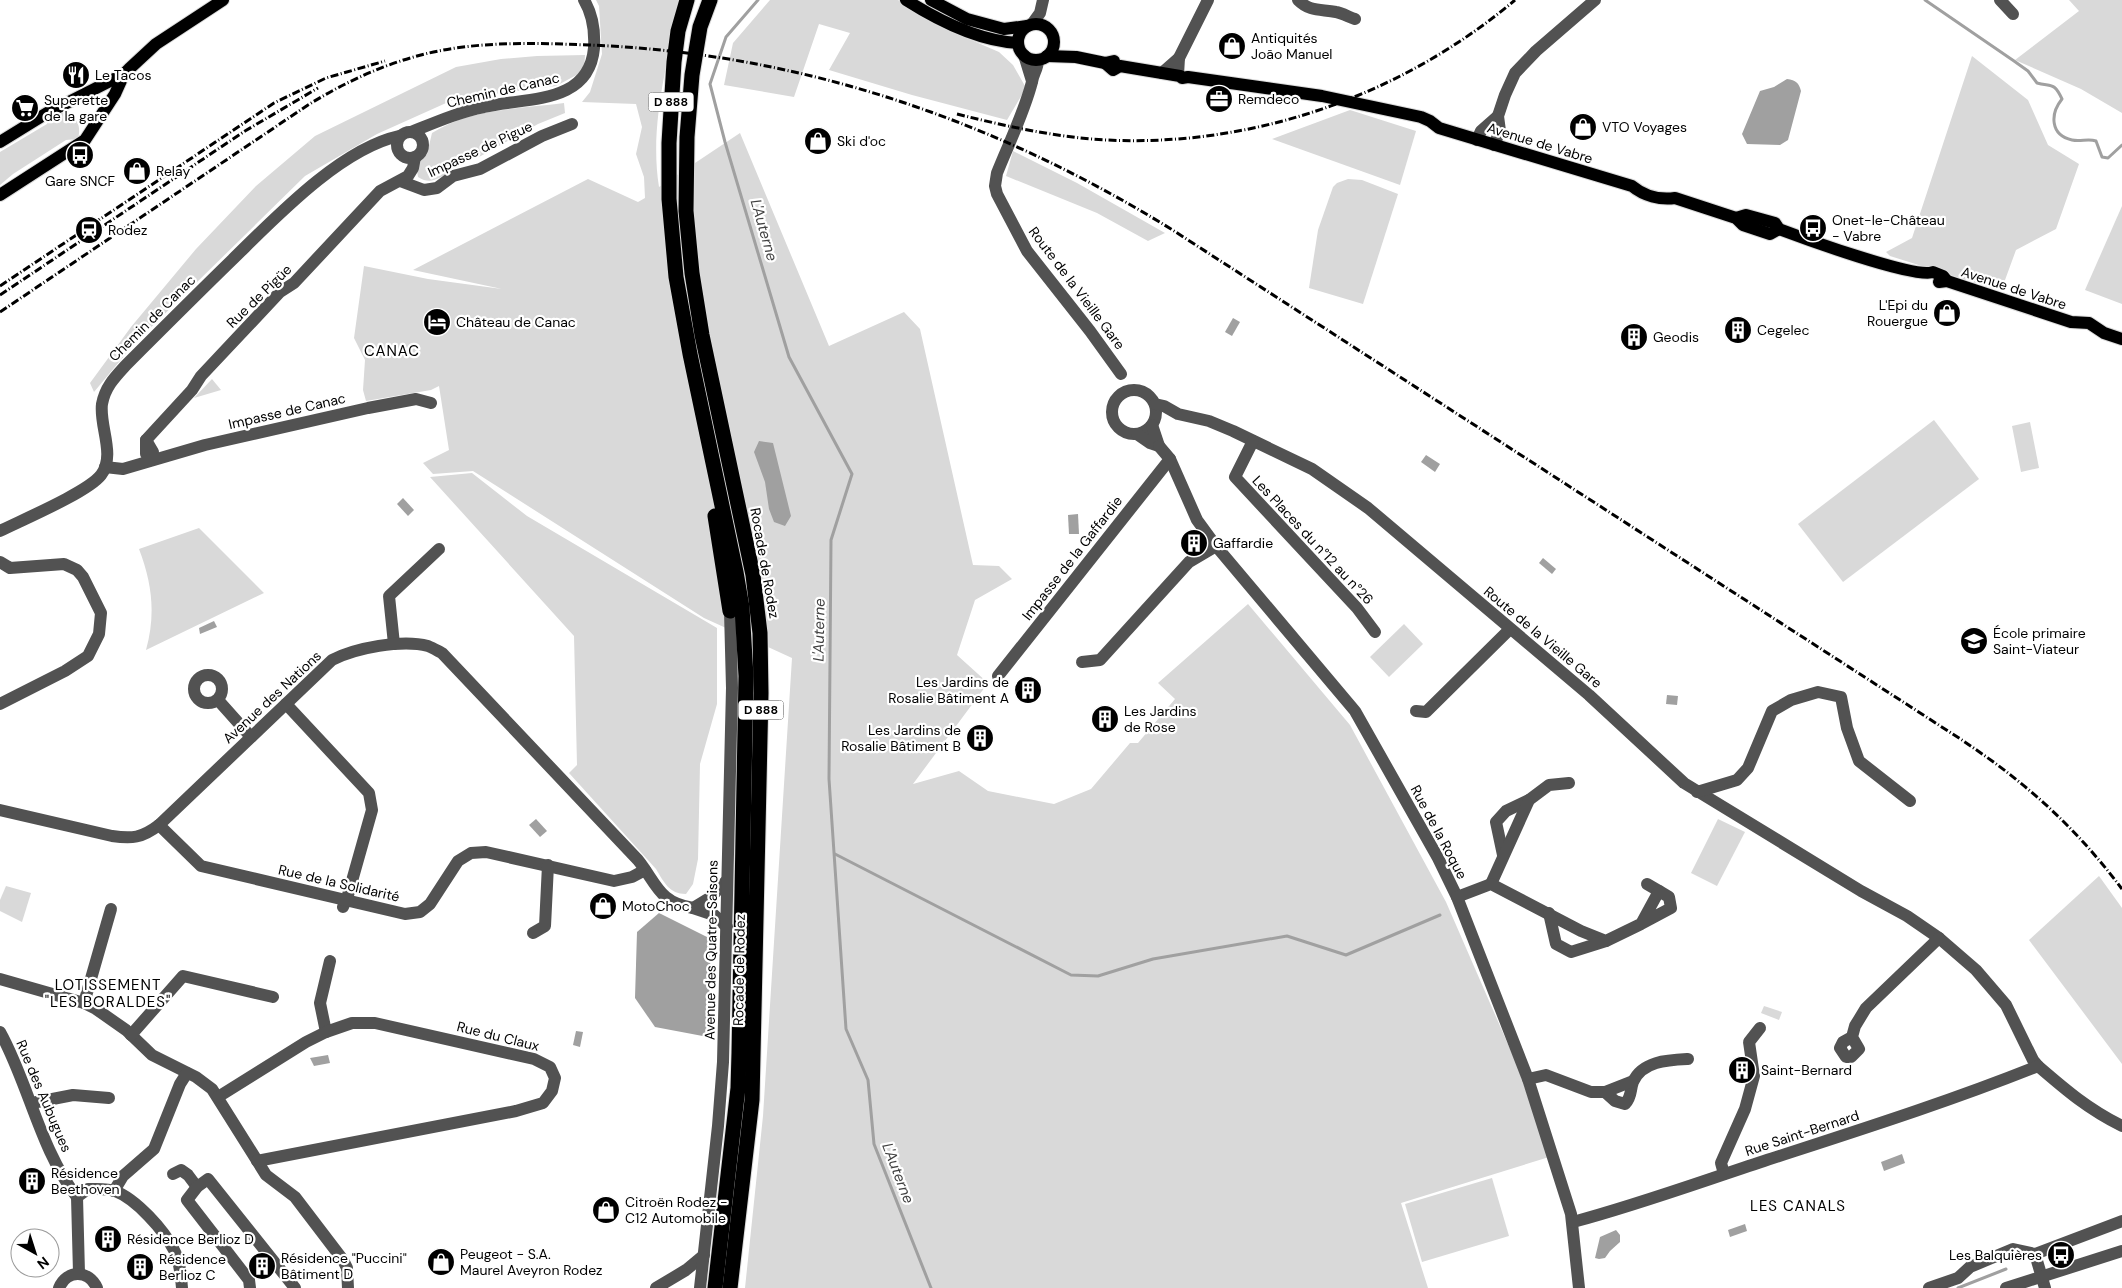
<svg xmlns="http://www.w3.org/2000/svg" width="2122" height="1288" viewBox="0 0 2122 1288" font-family="'DM Sans',sans-serif">
<style>
.green{fill:#d9d9d9}
.water{fill:#a0a0a0}
.lines{fill:none;stroke-linecap:round;stroke-linejoin:round}
.stream{stroke:#a0a0a0;stroke-width:3}
.major-casing{stroke:#dbdbdb;stroke-width:14}
.highway-casing{stroke:#dbdbdb;stroke-width:17}
.minor{stroke:#525252;stroke-width:12}
.major{stroke:#000;stroke-width:12}
.highway{stroke:#000;stroke-width:15}
.rail{stroke:#000;stroke-width:3;stroke-dasharray:8 2.5 1 2.5;stroke-linecap:butt}
.labels{text-anchor:middle;dominant-baseline:central;stroke-width:4.5;stroke-linejoin:round;paint-order:stroke}
.shield{fill:#fff;stroke:#4c4c4c;stroke-width:1}
.shield-label{font-size:12px;font-weight:bold;fill:#000}
.poi-label{font-size:14px;fill:#000;stroke:#fff;text-anchor:start}
.street-label{font-size:14px;fill:#000;stroke:#fff}
.water-label{font-size:15px;font-style:italic;fill:#414141;stroke:#fff}
.neighbourhood-label{font-size:15px;letter-spacing:1px;fill:#000;stroke:#fff}
</style>
<rect width="100%" height="100%" fill="#fff"/>
<g class="green">
<path d="M596,0H680C668,61 649,125 659,187L740,133L829,346L904,312L920,329L973,565L999,566L1012,579L975,600L957,655L988,683L913,784L959,771L988,791L1054,804L1091,789L1130,743H1138L1175,699L1158,683L1248,604L1350,725L1446,902L1517,1065L1549,1157L1401,1203L1428,1288H745L763,1116L792,658L704,618L473,471L433,474L423,463L449,450L439,386L431,390L366,401L363,390L365,360L354,338L364,266L428,279L502,289L413,270L588,179L638,202L645,198L644,177L636,154L642,127L636,104L582,102L590,92L602,54L599,6Z"/>
<path d="M770,0H898L941,27L999,52L1013,65L1025,86L1023,93L1007,120L912,95L829,70L850,33L819,24L794,97L724,85L733,43Z"/>
<path d="M2069,0H2122V113L2081,89L2015,60L2079,11Z"/>
<path d="M585,55L584,71L556,86L455,99L377,134L305,176L134,344L94,392L90,383L131,327L196,249L256,186L315,136L456,67L501,59L537,56Z"/>
<path d="M1972,56L2028,100L2048,145L2079,164L2056,229L2016,250L2001,291L1890,256L1886,252L1912,238Z"/>
<path d="M564,103L565,113L538,124L479,157L445,167V175C435,180 429,184 418,177L416,165L427,154L432,133C470,108 520,109 564,103Z"/>
<path d="M1350,110L1416,131L1400,185L1272,139Z"/>
<path d="M61,112C76,115 82,124 78,139L66,140L13,174L0,185V152L47,124L49,116Z"/>
<path d="M1013,151L1077,183L1165,233L1148,241L1097,213L1006,176Z"/>
<path d="M1348,179L1362,180L1398,194L1363,304L1309,288L1318,230L1333,187L1337,183Z"/>
<path d="M2122,206V304L2085,290Z"/>
<path d="M212,379L221,390L194,398Z"/>
<path d="M1934,420L1979,479L1843,582L1798,524Z"/>
<path d="M2030,422L2039,468L2021,472L2012,426Z"/>
<path d="M472,473L527,516L717,628V704L700,764L698,859L693,884L686,894C669,894 664,882 656,869L569,773L577,765L574,636L430,477Z"/>
<path d="M199,528L264,593L146,650C156,614 152,583 139,549Z"/>
<path d="M1404,624L1423,644L1389,677L1370,657Z"/>
<path d="M1718,819L1745,832L1717,886L1691,873Z"/>
<path d="M2099,876L2122,908V1064L2029,940Z"/>
<path d="M6,886L31,893L22,922L0,911V900Z"/>
<path d="M1764,1006L1782,1012L1779,1020L1761,1013Z"/>
<path d="M1492,1178L1509,1236L1422,1262L1405,1204Z"/>
</g>
<g class="water">
<path d="M1787,79C1796,80 1799,83 1801,91L1788,140L1780,145L1747,144L1742,134L1760,91L1774,87Z"/>
<path d="M1233,318L1240,322L1232,336L1225,332Z"/>
<path d="M759,441L773,443L791,516L785,526L774,522L769,509L765,482L754,452Z"/>
<path d="M1426,455L1440,464L1435,472L1421,462Z"/>
<path d="M403,498L414,510L408,516L397,504Z"/>
<path d="M1078,514L1079,534H1069L1068,515Z"/>
<path d="M1543,558L1556,569L1552,574L1539,563Z"/>
<path d="M214,621L217,627L200,634L199,628Z"/>
<path d="M1667,695L1678,696L1677,705L1666,704Z"/>
<path d="M536,819L547,831L540,837L529,825Z"/>
<path d="M659,913L711,939L708,1037L655,1027L635,998L637,932Z"/>
<path d="M576,1031L583,1032L580,1047L573,1045Z"/>
<path d="M328,1055L330,1063L314,1066L310,1058Z"/>
<path d="M1902,1154L1905,1163L1884,1171L1881,1162Z"/>
<path d="M1745,1224L1747,1231L1730,1237L1728,1230Z"/>
<path d="M1616,1230L1620,1235V1242L1610,1251L1605,1258L1599,1259L1595,1258L1600,1237Z"/>
</g>
<g class="lines">
<g class="stream">
<path d="M758,0L726,37L710,84L725,142L789,357L852,474L831,540L829,779L846,1029L868,1080L874,1144L931,1288"/>
<path d="M1925,0L2014,61L2028,71L2037,83C2052,87 2054,82 2062,99C2050,114 2050,135 2072,140C2081,142 2088,138 2096,141L2102,157L2108,158L2122,145"/>
<path d="M835,854L1071,975L1098,976L1153,959L1287,936L1346,955L1440,915"/>
<path d="M1958,1288L2006,1269"/>
</g>
<g class="major-casing">
<g id="major">
<path d="M906,0C939,21 979,41 1018,43"/>
<path d="M931,0L967,19L1004,29L1027,26"/>
<circle cx="1036" cy="42" r="18"/>
<path d="M1047,56L1076,57L1105,63L1114,61"/>
<path d="M1105,63L1113,70L1120,66L1180,76L1182,78L1188,77L1322,96L1421,117L1430,121L1439,128L1632,186C1644,196 1660,200 1675,198L1736,218L1743,225L1770,234L1779,229"/>
<path d="M0,142L47,113L124,74"/>
<path d="M0,195L85,140L115,94L124,74L129,69L156,44L223,0"/>
<path d="M1736,218L1746,215L1775,223L1779,229C1803,238 1915,279 1933,272L1943,276L1947,281"/>
<path d="M1939,282L1947,281L2071,322L2089,323L2104,333L2122,339"/>
</g>
</g>
<g class="highway-casing">
<g id="highway">
<path d="M687,0L678,31L674,62L669,143V199L676,277L690,354L736,572L742,607L746,676L739,1053L738,1088L715,1288"/>
<path d="M710,0L700,27L692,75L687,137L686,211L692,273L702,335L753,575L760,633L761,693L752,1100L730,1288"/>
<path d="M715,516L730,611"/>
</g>
</g>
<g class="minor">
<path d="M1298,0C1310,12 1321,9 1336,12C1342,13 1349,17 1355,19"/>
<path d="M2000,0L2013,14"/>
<path d="M1032,24L1040,13L1043,0"/>
<path d="M1024,55L1032,81"/>
<path d="M1179,58L1208,0"/>
<path d="M1038,60C1038,69 1033,74 1032,82C1024,113 1009,143 997,173L995,186L997,194L1027,251L1090,331L1121,374"/>
<path d="M1162,73L1179,58L1178,75"/>
<circle cx="410" cy="145" r="13"/>
<path d="M411,132C436,122 459,112 484,107C526,97 589,105 594,48C595,31 593,15 584,0"/>
<path d="M1477,140L1481,131L1498,116"/>
<path d="M1494,145L1500,131L1498,116L1505,95L1515,73L1536,51L1595,0"/>
<path d="M400,181L424,190L437,188L453,176L480,169L542,136L572,124"/>
<circle cx="1134" cy="412" r="22"/>
<path d="M1155,404L1164,406L1178,414L1209,421L1233,431L1312,469L1368,508L1589,695L1684,783L1861,891L1907,916L1939,938L1976,970L2006,1005L2033,1060L2038,1066C2067,1091 2088,1109 2122,1126"/>
<path d="M1137,434L1150,443L1159,446L1152,425"/>
<path d="M146,440L192,390L201,376L280,292L294,283L380,191L408,176L413,168L415,157"/>
<path d="M146,440L153,452L152,460L146,454Z"/>
<path d="M1253,441L1235,477L1357,608L1375,632"/>
<path d="M1159,446L1170,459L1197,520L1216,546L1355,711L1438,858L1457,897L1528,1079L1571,1214L1579,1288"/>
<path d="M105,467L123,469L205,445L368,408L416,399L431,403"/>
<path d="M0,531C22,520 88,492 101,475C116,455 99,426 102,404C105,387 115,377 126,365C161,330 196,295 232,260C275,218 340,149 399,136"/>
<path d="M0,562L10,568L64,564L77,570L83,577L101,613L99,634L88,656L65,671L0,704"/>
<path d="M394,644L389,596L439,549"/>
<path d="M1082,662L1100,660L1189,562L1216,546"/>
<circle cx="208" cy="689" r="14"/>
<path d="M998,676L1170,459"/>
<path d="M218,700L251,737"/>
<path d="M286,704L369,793L372,810L348,895L343,907"/>
<path d="M1416,711L1426,712L1510,629"/>
<path d="M1697,792L1737,780L1748,768L1772,711L1791,700L1818,692L1841,697L1847,728L1859,761L1910,801"/>
<path d="M0,810L112,836C132,839 142,838 159,825L332,660C355,648 402,639 428,646C433,648 438,651 442,653L638,860C657,884 659,903 693,908"/>
<path d="M159,825L201,866L405,914L420,912L430,904L458,861L471,853L486,852L614,881L632,877L645,870"/>
<path d="M1503,855L1496,822L1506,811L1529,800"/>
<path d="M1491,884L1529,800L1549,785L1569,783"/>
<path d="M1647,884L1659,891"/>
<path d="M1457,897L1491,884L1581,931L1606,941L1641,924L1659,891L1669,897L1671,908L1641,924"/>
<path d="M1549,913L1556,944L1571,952L1606,941"/>
<path d="M727,927L714,915L693,908L711,897L727,880"/>
<path d="M533,933L545,926L548,865"/>
<path d="M0,979L84,1003L96,1009L126,1030L152,1055L196,1077L212,1089L266,1175L295,1197L343,1260L347,1268L348,1288"/>
<path d="M84,1003L111,909"/>
<path d="M0,1032C28,1082 41,1152 77,1197"/>
<path d="M326,1032L320,1003L330,961"/>
<path d="M131,1035L183,976L273,997"/>
<path d="M1852,1037L1859,1049L1851,1057H1846L1840,1048L1843,1042L1852,1037L1855,1026L1866,1008L1939,938"/>
<path d="M1528,1079L1546,1075L1591,1092H1605L1615,1101L1625,1104C1632,1097 1630,1090 1633,1082C1642,1061 1668,1060 1688,1059"/>
<path d="M1605,1092L1633,1081"/>
<path d="M218,1097L306,1042L326,1032L352,1023H375L534,1059L550,1067L555,1078L552,1091L543,1103L516,1111L257,1161"/>
<path d="M32,1103L73,1095L109,1098"/>
<path d="M173,1174L181,1170L188,1175L197,1187"/>
<path d="M1724,1174L1721,1163L1745,1109L1754,1076L1749,1042L1760,1028"/>
<path d="M114,1191L123,1176L154,1149L180,1084L187,1073"/>
<path d="M77,1197L88,1189C96,1189 107,1188 115,1191C136,1199 164,1230 174,1250C180,1261 181,1276 182,1288"/>
<path d="M77,1197L79,1273"/>
<path d="M1573,1222C1637,1205 1700,1182 1764,1161C1856,1131 1948,1102 2038,1066"/>
<path d="M2035,1254L2045,1288"/>
<path d="M59,1288C67,1269 89,1270 97,1288"/>
<path d="M250,1288L249,1280L187,1200L197,1187L208,1179L295,1288"/>
<path d="M656,1288L686,1270L704,1255"/>
<path d="M700,1288L718,1126L723,1062L732,688L730,611"/>
<path d="M1929,1288L1958,1278L1970,1267L2013,1249L2035,1254L2122,1221"/>
<path d="M2006,1288L2122,1251"/>
</g>
<use href="#major" class="major"/>
<use href="#highway" class="highway"/>
<g class="rail">
<path d="M957,114C1001,125 1046,135 1091,139C1244,151 1399,98 1515,0"/>
<path d="M0,286L274,103L326,78L385,61"/>
<path d="M0,295L245,131L318,88"/>
<path d="M0,312L308,105C345,82 386,63 429,53C481,41 536,43 589,45C799,53 993,119 1171,229L1962,740C1981,753 2000,766 2018,781C2057,812 2092,849 2122,889"/>
</g>
</g>
<defs>
<g id="shop-disc" transform="scale(1.4375)"><circle r="9.5" fill="#000" stroke="#fff"/><path d="M-5-2.5h2.3a2.7 3.5 0 0 1 5.4 0H5L5.5 6h-11ZM-1.5-2.5h3a1.5 2.3 0 0 0-3 0Z" fill="#fff"/></g>
<g id="restaurant-disc" transform="scale(1.4375)"><circle r="9.5" fill="#000" stroke="#fff"/><path d="M-5-6h1v4h1v-4h1v4h1v-4h1v5L-1.5 .5V6h-2V.5L-5-1ZM5-6V6H3V1.5H1.5Q1.5-4 5-6Z" fill="#fff"/></g>
<g id="office-disc" transform="scale(1.4375)"><circle r="9.5" fill="#000" stroke="#fff"/><path d="M-6-3h4V-5.5h4V-3h4V5H-6ZM-1-4.5V-3h2v-1.5ZM-6 0V1H6V0Z" fill="#fff"/></g>
<g id="supermarket-disc" transform="scale(1.4375)"><circle r="9.5" fill="#000" stroke="#fff"/><path d="M-6-5.5h2.5l.6 2H6L4.5 2H-2.5L-4.4-4H-6ZM-1.5 3.2a1.3 1.3 0 1 0 .1 0ZM3 3.2a1.3 1.3 0 1 0 .1 0Z" fill="#fff"/></g>
<g id="bus-disc" transform="scale(1.4375)"><circle r="9.5" fill="#000" stroke="#fff"/><path d="M-5-6H5V4H4V6H2V4H-2V6H-4V4H-5ZM-3.5-4V0h7V-4ZM-3.5 1.2v1.5H-2V1.2ZM2 1.2v1.5H3.5V1.2Z" fill="#fff"/></g>
<g id="station-disc" transform="scale(1.4375)"><circle r="9.5" fill="#000" stroke="#fff"/><path d="M-3-6H3Q5-6 5-4V2Q5 4 3 4L4.5 6H3L1.5 4h-3L-3 6H-4.5L-3 4Q-5 4-5 2V-4Q-5-6-3-6ZM-3.5-4v3h7v-3ZM-3.5 1v1.5H-2V1ZM2 1v1.5H3.5V1Z" fill="#fff"/></g>
<g id="hotel-disc" transform="scale(1.4375)"><circle r="9.5" fill="#000" stroke="#fff"/><path d="M-6-4.5h1.5V1H6V5H4.5V3h-9V5H-6ZM-4 0a1.8 1.8 0 1 1 3.6 0ZM.5 0V-2.5h3Q6-2.5 6 0Z" fill="#fff"/></g>
<g id="building-disc" transform="scale(1.4375)"><circle r="9.5" fill="#000" stroke="#fff"/><path d="M-4-6H4V6H1V3H-1V6H-4ZM-2.5-4.3h1.7v1.8h-1.7ZM.8-4.3h1.7v1.8H.8ZM-2.5-1h1.7V.8h-1.7ZM.8-1h1.7V.8H.8Z" fill="#fff"/></g>
<g id="school-disc" transform="scale(1.4375)"><circle r="9.5" fill="#000" stroke="#fff"/><path d="M0-5L7-2L0 1L-7-2ZM-4 1L0 2.5L4 1V4Q0 6-4 4Z" fill="#fff"/></g>
</defs>
<g fill-rule="evenodd">
<use href="#shop-disc" x="1232" y="46"/>
<use href="#restaurant-disc" x="76" y="75"/>
<use href="#office-disc" x="1219" y="99"/>
<use href="#supermarket-disc" x="25" y="108"/>
<use href="#shop-disc" x="1583" y="127"/>
<use href="#shop-disc" x="818" y="141"/>
<use href="#bus-disc" x="80" y="155"/>
<use href="#shop-disc" x="137" y="171"/>
<use href="#bus-disc" x="1813" y="228"/>
<use href="#station-disc" x="89" y="230"/>
<use href="#shop-disc" x="1947" y="313"/>
<use href="#hotel-disc" x="437" y="322"/>
<use href="#building-disc" x="1738" y="330"/>
<use href="#building-disc" x="1634" y="337"/>
<use href="#building-disc" x="1194" y="543"/>
<use href="#school-disc" x="1974" y="641"/>
<use href="#building-disc" x="1028" y="690"/>
<use href="#building-disc" x="1105" y="719"/>
<use href="#building-disc" x="980" y="738"/>
<use href="#shop-disc" x="603" y="906"/>
<use href="#building-disc" x="1742" y="1070"/>
<use href="#building-disc" x="32" y="1181"/>
<use href="#shop-disc" x="606" y="1210"/>
<use href="#building-disc" x="108" y="1239"/>
<use href="#bus-disc" x="2061" y="1255"/>
<use href="#shop-disc" x="441" y="1262"/>
<use href="#building-disc" x="262" y="1266"/>
<use href="#building-disc" x="140" y="1267"/>
</g>
<g class="labels">
<g class="shield">
<rect x="648.5" y="92.5" width="45" height="19" rx="4"/>
<rect x="738.5" y="700.5" width="45" height="19" rx="4"/>
</g>
<g class="shield-label">
<text x="671" y="102">D 888</text>
<text x="761" y="710">D 888</text>
</g>
<g class="poi-label">
<text x="1251" y="38">Antiquités<tspan x="1251" dy="16">João Manuel</tspan></text>
<text x="95" y="75">Le Tacos</text>
<text x="1238" y="99">Remdeco</text>
<text x="44" y="100">Superette<tspan x="44" dy="16">de la gare</tspan></text>
<text x="1602" y="127">VTO Voyages</text>
<text x="837" y="141">Ski d'oc</text>
<text x="156" y="171">Relay</text>
<text x="80" y="181" text-anchor="middle">Gare SNCF</text>
<text x="1832" y="220">Onet-le-Château<tspan x="1832" dy="16">- Vabre</tspan></text>
<text x="108" y="230">Rodez</text>
<text x="1928" y="305" text-anchor="end">L'Epi du<tspan x="1928" dy="16">Rouergue</tspan></text>
<text x="456" y="322">Château de Canac</text>
<text x="1757" y="330">Cegelec</text>
<text x="1653" y="337">Geodis</text>
<text x="1213" y="543">Gaffardie</text>
<text x="1993" y="633">École primaire<tspan x="1993" dy="16">Saint-Viateur</tspan></text>
<text x="1009" y="682" text-anchor="end">Les Jardins de<tspan x="1009" dy="16">Rosalie Bâtiment A</tspan></text>
<text x="1124" y="711">Les Jardins<tspan x="1124" dy="16">de Rose</tspan></text>
<text x="961" y="730" text-anchor="end">Les Jardins de<tspan x="961" dy="16">Rosalie Bâtiment B</tspan></text>
<text x="622" y="906">MotoChoc</text>
<text x="1761" y="1070">Saint-Bernard</text>
<text x="51" y="1173">Résidence<tspan x="51" dy="16">Beethoven</tspan></text>
<text x="625" y="1202">Citroën Rodez -<tspan x="625" dy="16">C12 Automobile</tspan></text>
<text x="127" y="1239">Résidence Berlioz D</text>
<text x="460" y="1254">Peugeot - S.A.<tspan x="460" dy="16">Maurel Aveyron Rodez</tspan></text>
<text x="2042" y="1255" text-anchor="end">Les Balquières</text>
<text x="281" y="1258">Résidence "Puccini"<tspan x="281" dy="16">Bâtiment D</tspan></text>
<text x="159" y="1259">Résidence<tspan x="159" dy="16">Berlioz C</tspan></text>
</g>
<g class="street-label">
<text transform="translate(503 90) rotate(-13)">Chemin de Canac</text>
<text transform="translate(1540 143) rotate(17)">Avenue de Vabre</text>
<text transform="translate(480 149) rotate(-25)">Impasse de Pigue</text>
<text transform="translate(1077 288) rotate(53)">Route de la Vieille Gare</text>
<text transform="translate(2014 288) rotate(18)">Avenue de Vabre</text>
<text transform="translate(259 296) rotate(-44)">Rue de Pigüe</text>
<text transform="translate(152 318) rotate(-45)">Chemin de Canac</text>
<text transform="translate(287 411) rotate(-13)">Impasse de Canac</text>
<text transform="translate(1313 540) rotate(47)">Les Places du n°12 au n°26</text>
<text transform="translate(1072 558) rotate(-52)">Impasse de la Gaffardie</text>
<text transform="translate(765 563) rotate(80)">Rocade de Rodez</text>
<text transform="translate(1543 637) rotate(40)">Route de la Vieille Gare</text>
<text transform="translate(272 697) rotate(-43)">Avenue des Nations</text>
<text transform="translate(1439 832) rotate(62)">Rue de la Roque</text>
<text transform="translate(339 883) rotate(13)">Rue de la Solidarité</text>
<text transform="translate(711 950) rotate(-89)">Avenue des Quatre-Saisons</text>
<text transform="translate(739 970) rotate(-89)">Rocade de Rodez</text>
<text transform="translate(498 1036) rotate(14)">Rue du Claux</text>
<text transform="translate(44 1096) rotate(67)">Rue des Aubugues</text>
<text transform="translate(1802 1133) rotate(-18)">Rue Saint-Bernard</text>
</g>
<g class="water-label">
<text transform="translate(764 230) rotate(74)">L'Auterne</text>
<text transform="translate(819 630) rotate(-89)">L'Auterne</text>
<text transform="translate(898 1173) rotate(69)">L'Auterne</text>
</g>
<g class="neighbourhood-label">
<text x="392" y="351">CANAC</text>
<text x="108" y="985">LOTISSEMENT<tspan x="108" dy="17">"LES BORALDES"</tspan></text>
<text x="1798" y="1206">LES CANALS</text>
</g>
</g>
<g transform="translate(35 1253) rotate(141)"><circle r="24" fill="#ffffff" stroke="#999999"/>
<path d="M0-4L9 19L0 12L-9 19Z" fill="#000000"/>
<text y="-8" font-size="14" font-weight="bold" text-anchor="middle" fill="#000000">N</text>
</g>
</svg>
